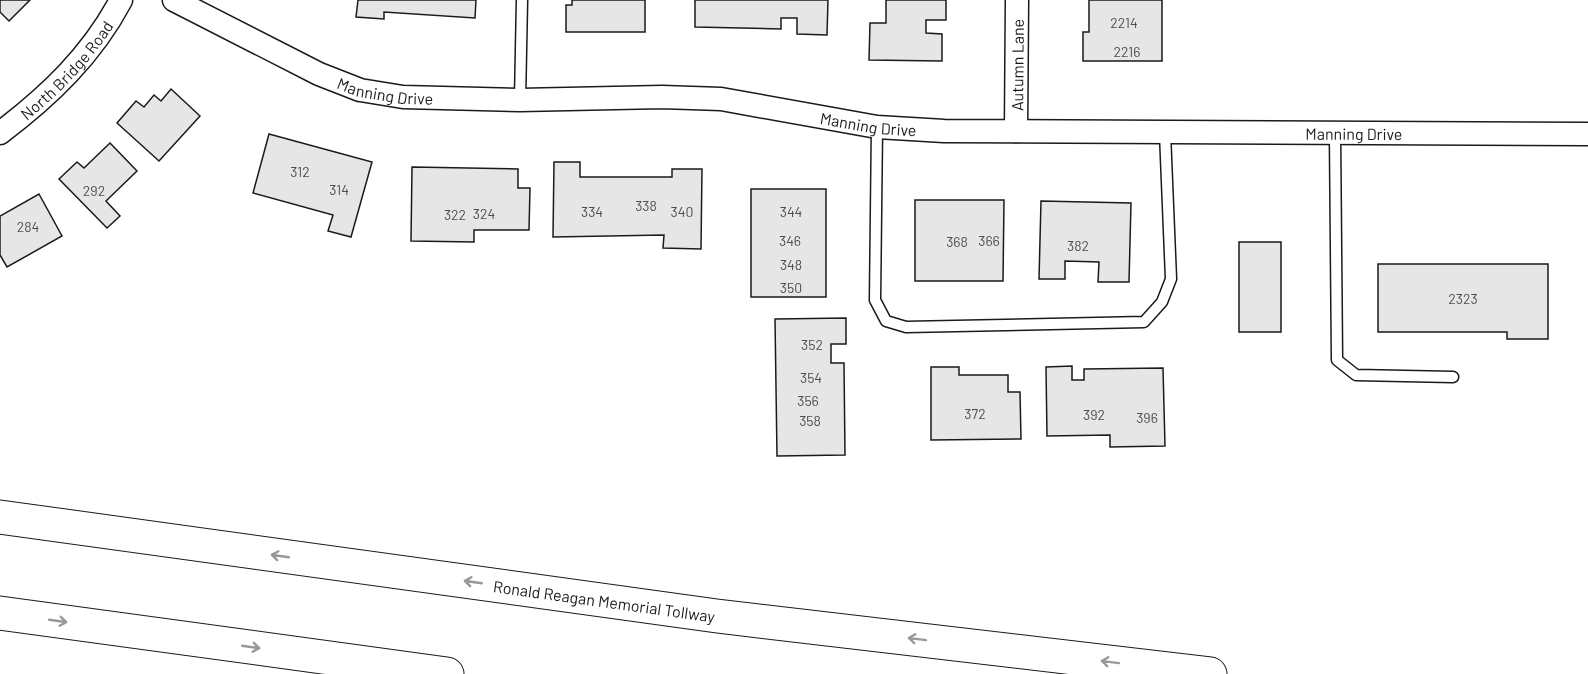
<svg xmlns="http://www.w3.org/2000/svg" width="1588" height="674" viewBox="0 0 1588 674" font-family="Barlow,sans-serif">
<style>
.building{fill:#e6e6e6;stroke:#1a1a1a;stroke-width:1.5}
.lines{fill:none;stroke-linecap:round;stroke-linejoin:round}
.lane-casing{stroke:#1a1a1a;stroke-width:13}
.street-casing{stroke:#1a1a1a;stroke-width:25}
.highway-casing{stroke:#1a1a1a;stroke-width:35}
.lane{stroke:#fff;stroke-width:10}
.street{stroke:#fff;stroke-width:22}
.highway{stroke:#fff;stroke-width:33}
.oneway{stroke:#989898}
.labels{text-anchor:middle;dominant-baseline:central;stroke-width:4.5;stroke-linejoin:round;paint-order:stroke}
.number-label{font-size:14px;fill:#4d4d4d}
.street-label{font-size:16px;fill:#1a1a1a;stroke:#fff}
</style>
<rect width="100%" height="100%" fill="#fff"/>
<g class="building">
<path d="M0,0H30L9,21L0,12Z"/>
<path d="M358,0H476L475,18L384,12V19L356,17Z"/>
<path d="M572,0H645V32H566V5H572Z"/>
<path d="M695,0H828L827,35L797,34V18H781V29L695,27Z"/>
<path d="M886,0H946V20H926V33L942,34V61L869,60L870,23H886Z"/>
<path d="M1089,0H1162V61H1083V32H1089Z"/>
<path d="M171,89L200,116L159,161L117,123L136,101L144,107L154,95L161,101Z"/>
<path d="M269,134L372,162L351,237L328,231L333,215L253,193Z"/>
<path d="M110,143L137,171L106,201L120,216L107,228L59,179L77,162L84,168Z"/>
<path d="M554,162H580V177H672V169H702L701,249L663,248L664,235L553,237Z"/>
<path d="M412,167L518,169V188H530L529,230H474V242L411,241Z"/>
<rect x="751" y="189" width="75" height="108"/>
<path d="M39,194L62,236L7,267L0,255V216Z"/>
<path d="M915,200H1004L1003,281H915Z"/>
<path d="M1041,201L1131,203L1129,282H1098L1099,262L1065,261V279H1039Z"/>
<rect x="1239" y="242" width="42" height="90"/>
<path d="M1378,264H1548V339H1507V332H1378Z"/>
<path d="M846,318V344H831V363H844L845,455L777,456L775,319Z"/>
<path d="M1072,366V380H1084V369L1163,368L1165,446L1110,447V435L1047,436L1046,367Z"/>
<path d="M931,367H959V375H1008V392H1020L1021,439L931,440Z"/>
</g>
<g class="lines">
<g class="lane-casing">
<g id="lane">
<path d="M520,100L522,0"/>
<path d="M877,127L875,300L886,321L906,327L1144,322L1162,302L1171,279L1165,133"/>
<path d="M1335,134L1337,360L1356,375L1453,377"/>
</g>
</g>
<g class="street-casing">
<g id="street">
<path id="s1" d="M174,0L319,74L360,90L403,97L520,100L662,97L721,99L877,127L944,131L1588,134"/>
<path id="s2" d="M1016,131L1017,0"/>
<path id="s3" d="M0,133C49,96 92,55 121,0"/>
</g>
</g>
<g class="highway-casing">
<g id="highway">
<path id="s4" d="M0,517L717,616L1210,674"/>
<path d="M0,613L447,674"/>
</g>
</g>
<use href="#lane" class="lane"/>
<use href="#street" class="street"/>
<use href="#highway" class="highway"/>
</g>
<defs><path id="oneway-shaft" d="M-6 0H5M1.5-3L5.5 0L1.5 3" fill="none" stroke-width="1.6" stroke-linecap="round" stroke-linejoin="round" transform="scale(1.5)"/></defs>
<g class="oneway">
<use href="#oneway-shaft" transform="translate(280 556) rotate(-172)"/>
<use href="#oneway-shaft" transform="translate(473 582) rotate(-172)"/>
<use href="#oneway-shaft" transform="translate(58 621) rotate(8)"/>
<use href="#oneway-shaft" transform="translate(917 639) rotate(-173)"/>
<use href="#oneway-shaft" transform="translate(251 647) rotate(8)"/>
<use href="#oneway-shaft" transform="translate(1110 662) rotate(-173)"/>
</g>
<g class="labels">
<g class="number-label">
<text x="1124" y="22">2214</text>
<text x="1127" y="51">2216</text>
<text x="300" y="171">312</text>
<text x="339" y="189">314</text>
<text x="94" y="190">292</text>
<text x="646" y="205">338</text>
<text x="592" y="211">334</text>
<text x="682" y="211">340</text>
<text x="791" y="211">344</text>
<text x="484" y="213">324</text>
<text x="455" y="214">322</text>
<text x="28" y="226">284</text>
<text x="790" y="240">346</text>
<text x="989" y="240">366</text>
<text x="957" y="241">368</text>
<text x="1078" y="245">382</text>
<text x="791" y="264">348</text>
<text x="791" y="287">350</text>
<text x="1463" y="298">2323</text>
<text x="812" y="344">352</text>
<text x="811" y="377">354</text>
<text x="808" y="400">356</text>
<text x="975" y="413">372</text>
<text x="1094" y="414">392</text>
<text x="1147" y="417">396</text>
<text x="810" y="420">358</text>
</g>
<g class="street-label">
<text stroke="none"><textPath href="#s2" startOffset="66">Autumn Lane</textPath></text>
<text stroke="none"><textPath href="#s3" startOffset="92">North Bridge Road</textPath></text>
<text stroke="none"><textPath href="#s1" startOffset="232">Manning Drive</textPath></text>
<text stroke="none"><textPath href="#s1" startOffset="718">Manning Drive</textPath></text>
<text stroke="none"><textPath href="#s1" startOffset="1204">Manning Drive</textPath></text>
<text stroke="none"><textPath href="#s4" startOffset="610">Ronald Reagan Memorial Tollway</textPath></text>
</g>
</g>
</svg>
